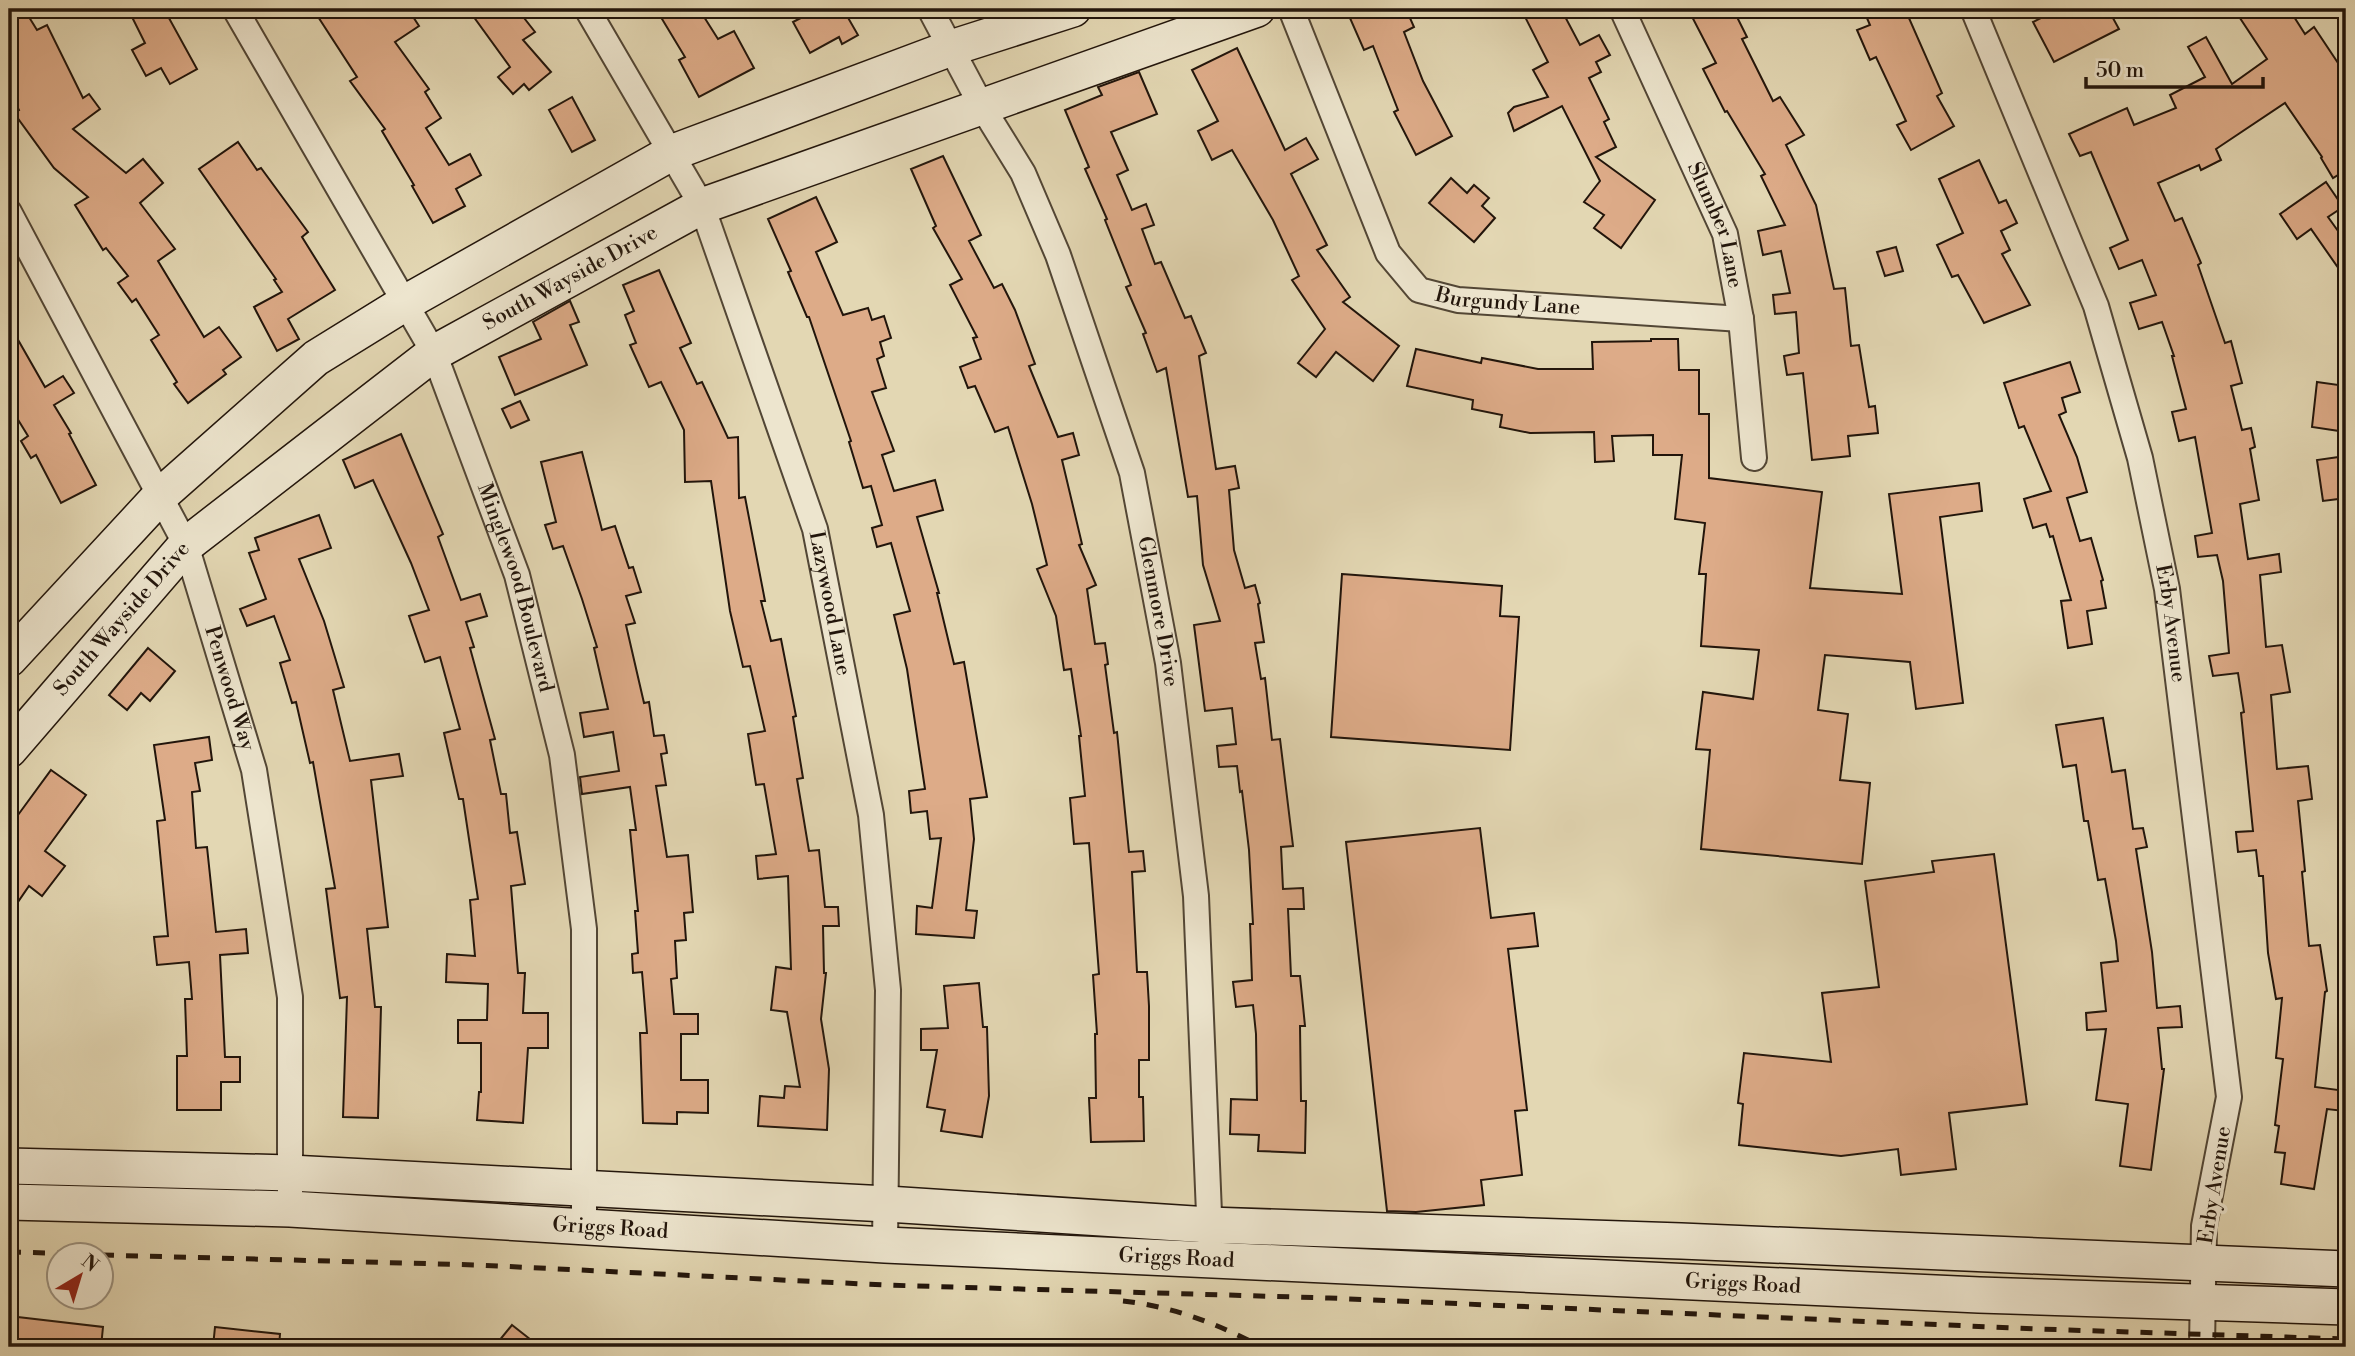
<svg xmlns="http://www.w3.org/2000/svg" width="2355" height="1356" viewBox="0 0 2355 1356" font-family="'Libre Bodoni',serif">
<style>
.building{fill:#ddab88;stroke:#22150b;stroke-width:2}
.lines{fill:none;stroke-linecap:round;stroke-linejoin:round}
.street-casing{stroke:#524635;stroke-width:28}
.secondary-casing{stroke:#22150b;stroke-width:38}
.street{stroke:#ede5ce;stroke-width:24}
.secondary{stroke:#ede5ce;stroke-width:35}
.rail{stroke:#22150b;stroke-width:5;stroke-dasharray:12 12;stroke-linecap:butt}
.labels{text-anchor:middle;dominant-baseline:central;stroke-width:7;stroke-linejoin:round;paint-order:stroke}
.street-label{font-size:21px;fill:#22150b;stroke:#ede5ce}
</style>
<rect width="100%" height="100%" fill="#e3d7b3"/>
<filter id="stains"><feTurbulence type="fractalNoise" baseFrequency=".00286" numOctaves="4"/><feColorMatrix values="0 0 0 0 .2 0 0 0 0 .09 0 0 0 0 .02 0 0 0 .5 -.17"/></filter>
<radialGradient id="worn" r=".72"><stop offset=".6" stop-color="#630" stop-opacity="0"/><stop offset="1" stop-color="#630" stop-opacity=".3"/></radialGradient>
<g class="building">
<path d="M9,9H24L37,30L47,25L83,98L89,94L100,109L73,129L126,173L143,159L163,183L140,203L175,249L158,261L204,337L219,327L241,357L223,370L226,374L188,403L174,384L177,382L151,340L159,335L136,299L132,302L118,283L128,276L106,248L103,250L75,205L88,197L54,168L14,113L19,110L9,90Z"/>
<path d="M128,9H164L197,69L170,84L161,68L146,76L132,50L145,43Z"/>
<path d="M313,9H408L419,26L395,42L429,89L425,92L441,118L426,128L449,165L470,154L481,175L456,189L465,206L433,223L412,186L414,185L382,131L385,129L350,81L357,77Z"/>
<path d="M468,9H517L535,32L523,40L551,72L529,90L524,84L513,94L498,77L510,67Z"/>
<path d="M656,9H699L718,39L734,31L754,68L699,97L679,60L685,57Z"/>
<path d="M818,9H843L858,35L842,44L839,37L810,53L793,22Z"/>
<path d="M1346,9H1406L1414,27L1404,32L1423,81L1452,136L1416,155L1394,112L1398,110L1373,46L1364,50Z"/>
<path d="M1521,9H1561L1580,45L1599,35L1610,55L1596,62L1601,72L1589,78L1609,119L1604,122L1616,147L1596,157L1655,200L1621,248L1594,228L1604,215L1584,202L1600,181L1562,106L1514,131L1508,113L1514,107L1548,97L1533,70L1548,62Z"/>
<path d="M1688,9H1733L1747,37L1742,39L1773,101L1780,97L1804,135L1786,145L1816,205L1834,289L1845,288L1851,346L1859,345L1869,407L1875,406L1878,433L1848,436L1850,456L1812,460L1803,373L1787,375L1784,356L1799,353L1796,312L1775,314L1773,295L1790,293L1781,251L1763,255L1758,231L1785,225L1761,176L1765,174L1727,111L1725,112L1703,69L1716,63Z"/>
<path d="M1863,9H1905L1942,93L1937,96L1954,126L1911,150L1897,125L1906,121L1876,57L1870,60L1857,30L1870,25Z"/>
<path d="M2058,9H2108L2119,29L2054,62L2033,22Z"/>
<path d="M2234,9H2289L2305,34L2314,27L2346,75V170L2333,178L2321,158L2322,157L2285,103L2216,149L2221,160L2201,170L2199,165L2158,183L2175,221L2182,218L2201,263L2198,265L2225,343L2231,341L2242,383L2231,386L2242,430L2251,428L2255,447L2250,449L2259,500L2240,504L2248,559L2279,554L2281,572L2260,575L2266,647L2282,645L2290,692L2271,695L2277,769L2308,766L2312,799L2298,801L2305,871L2302,872L2309,946L2320,945L2327,991L2325,992L2315,1087L2346,1091L2344,1111L2327,1109L2314,1189L2281,1184L2285,1153L2275,1152L2279,1126L2275,1125L2283,1059L2276,1058L2282,998L2276,999L2268,953L2263,876H2259L2256,850L2238,852L2236,832L2253,831L2241,713L2244,712L2238,673L2213,676L2209,656L2229,653L2223,581L2217,555L2198,557L2195,536L2212,533L2195,437L2179,441L2172,412L2186,409L2172,356H2174L2162,322L2139,329L2130,303L2156,295L2142,260L2119,269L2110,248L2128,240L2091,152L2080,156L2069,134L2127,108L2134,125L2176,108L2170,95L2205,77L2188,47L2206,37L2232,84L2267,59Z"/>
<path d="M1237,48L1285,150L1306,138L1318,159L1291,174L1327,245L1317,250L1350,297L1343,302L1399,346L1373,381L1336,352L1316,377L1298,363L1325,329L1292,280L1299,276L1273,220L1232,150L1212,160L1198,131L1218,121L1192,70Z"/>
<path d="M1139,72L1157,114L1111,132L1128,170L1117,175L1132,210L1146,204L1154,225L1142,229L1155,264L1161,262L1185,318L1191,316L1206,353L1199,356L1216,469L1235,466L1239,488L1229,490L1234,550L1245,588L1255,585L1260,603L1258,604L1264,642L1255,643L1261,679L1265,678L1272,740L1280,739L1293,846L1281,847L1283,889L1303,888L1304,909H1288L1291,976H1300L1305,1026H1300L1301,1101H1306L1305,1153L1258,1151L1259,1135L1230,1134L1231,1099L1257,1100L1256,1034L1253,1005L1236,1007L1233,982L1252,980L1250,924H1253L1249,850L1242,791L1240,792L1237,766L1219,767L1217,746L1236,744L1232,708L1205,711L1194,625L1220,621L1203,565L1197,496L1188,497L1166,368L1157,372L1143,334L1146,333L1126,287L1131,285L1105,220L1107,219L1085,169L1089,167L1065,110L1102,95L1098,87Z"/>
<path d="M572,97L595,140L572,152L549,110Z"/>
<path d="M238,142L257,170L261,168L308,232L302,237L335,290L288,319L299,339L277,351L254,307L282,292L274,280L276,279L199,169Z"/>
<path d="M943,156L981,235L969,241L994,288L1002,284L1015,310L1035,364L1029,366L1058,437L1073,433L1079,455L1062,460L1082,544L1079,545L1096,585L1087,589L1095,644L1105,643L1108,664L1105,665L1114,733L1117,732L1129,852L1143,851L1145,871L1132,872L1137,972H1147L1149,1006V1060H1139V1097H1143L1144,1141L1091,1142L1089,1098H1096L1095,1034H1097L1093,975L1099,974L1089,843L1074,844L1070,798L1085,796L1079,736H1081L1071,669L1064,670L1056,616L1037,569L1047,565L1032,504L1008,427L995,432L975,386L968,388L960,367L981,359L973,338L977,337L950,285L962,279L933,228L936,226L911,169Z"/>
<path d="M1979,160L1999,203L2006,200L2017,223L2001,231L2010,250L2002,254L2030,305L1984,323L1958,275L1952,277L1937,245L1963,233L1939,179Z"/>
<path d="M1451,178L1467,193L1474,185L1489,198L1482,206L1495,218L1474,242L1429,203Z"/>
<path d="M2326,182L2343,207L2328,217L2346,242V279L2311,229L2297,239L2280,214Z"/>
<path d="M816,197L837,242L816,252L843,315L868,308L872,320L884,316L891,338L880,342L884,356L877,359L886,388L872,392L894,451L882,455L894,491L935,480L943,510L917,517L939,593H937L954,664L964,662L987,797L970,799L974,839L966,910L977,911L974,938L916,934L917,906L932,908L941,838L930,839L927,811L911,813L909,791L925,789L907,669L894,615L910,611L891,543L877,547L872,528L882,525L871,486L863,488L849,442L851,441L809,317H807L788,272L791,271L768,219Z"/>
<path d="M1896,247L1903,271L1885,276L1877,252Z"/>
<path d="M659,270L691,343L680,348L697,384L702,382L728,438L738,437L739,498L745,497L765,601H761L771,641L781,639L796,716L793,717L803,778L797,779L809,851L819,850L825,907H838L839,926H823L824,973H826L821,1019L829,1069L827,1130L758,1126L760,1096L784,1098L785,1086L800,1087L787,1012L771,1010L776,967L791,969L788,876L758,879L756,856L776,854L764,784L756,785L748,734L765,731L750,666L743,667L730,611L711,481L685,482L684,430L661,382L649,387L630,345L636,343L625,315L634,311L623,285Z"/>
<path d="M570,301L579,322L570,325L587,365L515,395L499,357L541,339L533,322Z"/>
<path d="M9,324L45,387L63,376L74,393L54,405L71,433L69,434L96,485L61,503L36,455L31,458L21,441L28,436L9,405Z"/>
<path d="M1651,339H1678L1679,370H1699V414H1709V478L1822,492L1810,588L1902,594L1889,494L1979,483L1982,511L1940,517L1963,703L1916,709L1910,662L1825,655L1818,710L1848,714L1840,780L1870,783L1862,864L1701,849L1710,750L1696,749L1703,692L1753,699L1759,650L1701,646L1706,574H1699L1705,523L1675,519L1682,455H1653V435L1612,436L1614,461L1595,462L1594,432L1530,433L1500,427L1502,415L1472,409L1473,400L1407,386L1416,349L1481,363L1482,358L1538,369H1593L1592,342L1651,341Z"/>
<path d="M2070,362L2080,392L2062,398L2066,412L2059,415L2077,457L2087,492L2067,498L2080,541L2091,538L2103,580L2101,581L2106,608L2087,611L2092,644L2068,648L2061,601L2071,600L2053,536L2050,537L2046,524L2033,528L2024,499L2051,491L2024,426L2019,428L2004,383Z"/>
<path d="M2317,382L2346,386V432L2312,427Z"/>
<path d="M520,401L529,420L511,428L502,409Z"/>
<path d="M401,434L443,534L438,537L461,600L480,594L487,616L466,622L474,647L470,648L495,739L490,740L501,794H506L510,833L517,832L525,884L511,886L518,973H525L523,1013H548V1048H528L523,1123L477,1120L479,1092H481V1043H458V1020H487L488,984L446,982L447,954L475,956L470,900L478,899L463,799H459L444,733L460,729L440,657L425,662L409,616L429,610L411,563L373,480L355,488L343,460Z"/>
<path d="M582,452L602,530L615,526L629,568L633,567L641,592L626,596L635,623L626,625L644,703L649,702L654,736L664,735L667,753L661,754L666,785L656,786L667,857L688,855L693,912L684,913L686,940L675,941L677,978L671,979L674,1014H698V1034H681V1080H708V1113L677,1112V1124L643,1123L640,1033H647L642,972L633,973L632,954L638,953L635,911H638L630,830H636L630,787L582,794L580,777L619,771L613,732L584,737L580,713L608,709L594,648L597,647L582,599L563,546L553,549L545,525L556,522L541,462Z"/>
<path d="M2346,456V498L2323,501L2317,460Z"/>
<path d="M319,515L331,548L299,559L324,621L344,687L333,690L350,761L399,754L403,776L371,780L388,927L367,929L375,1007H381L378,1118L343,1117L347,997L340,998L326,889L335,888L313,762L310,763L296,702L292,703L280,663L290,660L274,616L247,626L240,609L266,599L249,553L259,550L255,538Z"/>
<path d="M1342,574L1502,586L1500,616L1519,617L1510,750L1331,737Z"/>
<path d="M148,648L175,671L150,701L141,693L127,710L109,695Z"/>
<path d="M2103,718L2112,772L2125,770L2133,829L2143,828L2147,847L2136,849L2152,952L2157,1008L2180,1006L2182,1027L2158,1028L2162,1069H2164L2151,1170L2120,1166L2128,1104L2096,1100L2106,1029L2087,1030L2086,1013L2106,1011L2101,963L2118,961L2116,941L2105,879L2098,880L2088,821H2084L2076,765L2063,767L2056,725Z"/>
<path d="M209,737L212,760L195,763L200,791L192,792L196,848L207,847L216,932L246,929L248,953L220,955L225,1057H240V1082H221V1110H177V1056H187L185,999H192L189,962L157,965L154,937L168,936L157,821L165,820L154,745Z"/>
<path d="M51,770L86,795L45,851L65,866L42,896L29,886L9,915V809L18,815Z"/>
<path d="M1480,828L1491,918L1534,913L1538,946L1508,949L1527,1110L1515,1111L1522,1175L1481,1180L1484,1205L1416,1212L1387,1211L1346,842Z"/>
<path d="M1994,854L2027,1104L1949,1113L1956,1169L1901,1175L1898,1149L1841,1156L1739,1145L1743,1104L1738,1103L1744,1053L1831,1062L1822,993L1879,987L1865,881L1934,872L1932,861Z"/>
<path d="M979,983L983,1027H987L989,1096L982,1137L941,1131L945,1110L927,1107L937,1050H921V1029L948,1028L944,986Z"/>
<path d="M9,1316L103,1327L101,1347H9Z"/>
<path d="M512,1325L540,1347H494Z"/>
<path d="M215,1327L280,1334L279,1347H213Z"/>
</g>
<g class="lines">
<g class="street-casing">
<g id="street">
<path id="s1" d="M235,9L434,353L517,575L562,755L584,929V1226"/>
<path id="s2" d="M587,9L702,206L815,529L871,815L888,990L885,1245"/>
<path id="s3" d="M930,9L981,105L1023,173L1058,255L1132,473L1168,663L1196,896L1210,1238"/>
<path id="s4" d="M1291,9L1388,253L1419,290L1458,300L1741,319"/>
<path id="s5" d="M1622,9L1725,234L1741,319L1754,458"/>
<path id="s6" d="M1973,9L2096,306L2140,458L2167,589L2229,1097L2204,1226L2202,1347"/>
<path id="s7" d="M9,212L186,545L254,770L290,997V1209"/>
</g>
</g>
<g class="secondary-casing">
<g id="secondary">
<path d="M9,659L160,496L316,358L405,303L671,153L951,48L1073,9"/>
<path id="s8" d="M9,750L186,545L434,353L702,206L1257,9"/>
<path d="M9,1166L290,1173L887,1204L1209,1225L1681,1241L2346,1269"/>
<path id="s9" d="M9,1202L290,1209L885,1245L1979,1295L2346,1307"/>
</g>
</g>
<use href="#street" class="street"/>
<use href="#secondary" class="secondary"/>
<g class="rail">
<path d="M9,1252L89,1254"/>
<path d="M102,1255L478,1265L884,1285L1329,1298L2038,1329L2346,1339"/>
<path d="M1123,1301C1171,1306 1219,1324 1261,1347"/>
</g>
</g>
<g class="labels">
<g class="street-label">
<text stroke="none"><textPath href="#s5" startOffset="236">Slumber Lane</textPath></text>
<text stroke="none"><textPath href="#s8" startOffset="740">South Wayside Drive</textPath></text>
<text stroke="none"><textPath href="#s4" startOffset="401">Burgundy Lane</textPath></text>
<text stroke="none"><textPath href="#s1" startOffset="646">Minglewood Boulevard</textPath></text>
<text stroke="none"><textPath href="#s2" startOffset="646">Lazywood Lane</textPath></text>
<text stroke="none"><textPath href="#s3" startOffset="649">Glenmore Drive</textPath></text>
<text stroke="none"><textPath href="#s8" startOffset="173">South Wayside Drive</textPath></text>
<text stroke="none"><textPath href="#s6" startOffset="648">Erby Avenue</textPath></text>
<text stroke="none"><textPath href="#s7" startOffset="527">Penwood Way</textPath></text>
<text transform="translate(2215 1185) rotate(-81)">Erby Avenue</text>
<text stroke="none"><textPath href="#s9" startOffset="602">Griggs Road</textPath></text>
<text stroke="none"><textPath href="#s9" startOffset="1169">Griggs Road</textPath></text>
<text stroke="none"><textPath href="#s9" startOffset="1736">Griggs Road</textPath></text>
</g>
</g>
<rect width="2355" height="1356" fill="none" stroke="#e3d7b3" stroke-width="35"/>
<rect x="10" y="10" width="2334" height="1335" fill="none" stroke="#22150b" stroke-width="3.5"/>
<rect x="18" y="18" width="2320" height="1321" fill="none" stroke="#22150b" stroke-width="2"/>
<g transform="translate(80 1276) rotate(38)"><circle r="33" fill="#ede5ce" stroke="#9c9280" stroke-width="2"/>
<path d="M0-5L12 26L0 18L-12 26Z" fill="#8f2418"/>
<text y="-10" font-size="19" font-weight="bold" text-anchor="middle" fill="#22150b">N</text>
</g>
<path d="M2086 77v10h177v-10" fill="none" stroke="#22150b" stroke-width="3.5"/>
<text x="2096" y="77" font-size="21" fill="#22150b" stroke="#ede5ce" stroke-width="5" paint-order="stroke">50 m</text>
<rect width="100%" height="100%" filter="url(#stains)"/>
<rect width="100%" height="100%" fill="url(#worn)"/>
</svg>
